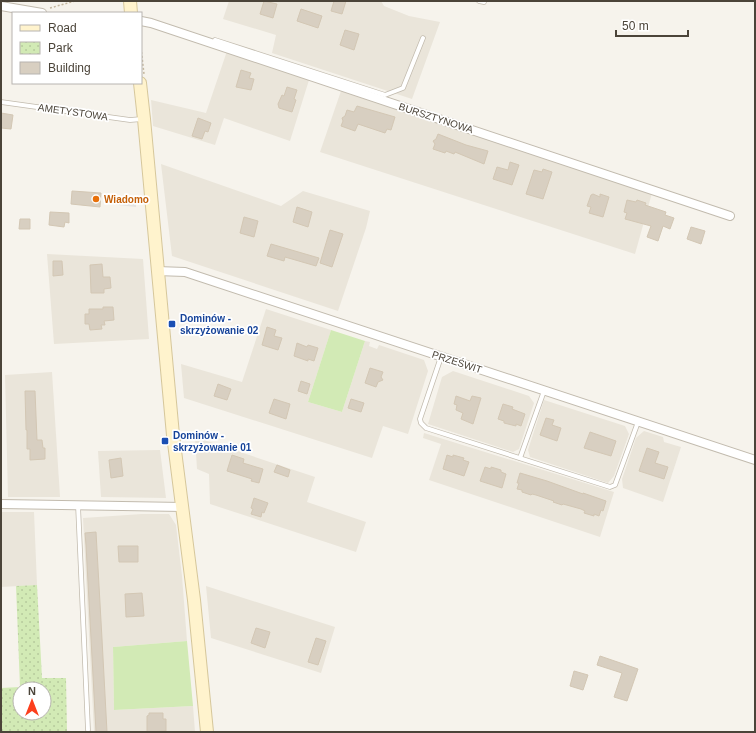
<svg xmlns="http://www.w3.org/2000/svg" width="756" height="733" viewBox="0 0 756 733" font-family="Arial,sans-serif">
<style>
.residential{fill:#eae5da}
.grass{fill:#d2eab5}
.park{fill:url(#park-dots);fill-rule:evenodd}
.parking{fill:#e5e3e0}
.building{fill:#d8cfc1;stroke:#d3c7b4}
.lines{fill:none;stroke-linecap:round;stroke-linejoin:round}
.lane-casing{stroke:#c2bbae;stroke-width:5.5}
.street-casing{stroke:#c2bbae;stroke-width:10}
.secondary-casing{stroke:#d6c79b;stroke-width:14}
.path{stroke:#c4b79f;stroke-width:1.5;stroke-dasharray:2 2;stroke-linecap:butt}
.lane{stroke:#fff;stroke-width:4}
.street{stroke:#fff;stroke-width:8}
.secondary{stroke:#fff3cd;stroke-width:12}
.food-dot{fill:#e8710a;stroke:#fff;stroke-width:1.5}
.transit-dot{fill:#1a4fb4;stroke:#fff;stroke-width:1.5}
.labels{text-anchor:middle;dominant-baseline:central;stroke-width:3.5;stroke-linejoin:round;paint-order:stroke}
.street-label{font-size:10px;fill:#4b4439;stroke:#fff}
.food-label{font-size:10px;font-weight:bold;fill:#c56008;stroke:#fff;text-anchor:start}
.transit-label{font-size:10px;font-weight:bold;fill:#164399;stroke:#fff;text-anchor:start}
</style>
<defs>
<pattern id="park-dots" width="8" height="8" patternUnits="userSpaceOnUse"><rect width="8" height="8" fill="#d2eab5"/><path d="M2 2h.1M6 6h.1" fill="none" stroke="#b6ca9c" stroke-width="1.8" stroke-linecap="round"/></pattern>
</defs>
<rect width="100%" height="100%" fill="#f6f3ec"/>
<g class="residential">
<path d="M229,1H381L384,6L409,16L440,22L412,99L272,53L276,35L223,19Z"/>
<path d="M227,51L309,80L290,141L224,118L215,145L153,126L151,100L206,113Z"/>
<path d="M341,91L652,193L635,254L320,152Z"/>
<path d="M161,164L281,206L303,191L370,211L366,228L338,311L172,256Z"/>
<path d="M47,254L143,259L149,339L54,344Z"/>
<path d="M266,309L331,330L308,402L342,412L365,341L370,342L369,346L377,349L379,345L424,360L428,371L408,434L383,426L372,458L184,398L181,364L242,382Z"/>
<path d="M453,371L529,396L534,403L519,449L513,452L428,424L442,377Z"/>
<path d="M52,372L60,497H8L5,375Z"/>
<path d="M544,400L625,426L629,434L614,476L608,483L530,457L528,450Z"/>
<path d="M644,431L663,437L664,442L681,447L663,502L623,488L622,479L636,438Z"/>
<path d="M424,433L614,492L600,537L429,480L441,444L423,438Z"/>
<path d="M195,437L315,477L307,502L366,522L356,552L210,504L209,474L197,469Z"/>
<path d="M160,450L166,498L101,497L98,451Z"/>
<path d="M1,512H34L37,585L1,587Z"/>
<path d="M142,514H169L176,525L182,576L187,641L113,647L114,710L193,706L195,732H94L83,518Z"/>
<path d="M206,586L335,627L321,673L211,638Z"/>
</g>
<g class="grass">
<path d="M331,330L365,341L342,412L308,402Z"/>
<path d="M187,641L193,706L114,710L113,647Z"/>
</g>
<path class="park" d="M37,585L42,678H66L67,732H1V688L20,687L16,586ZM20,689H44V713H20Z"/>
<path class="parking" d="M110,195L136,198V207L109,204Z"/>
<g class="building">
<path d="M264,1L277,4L273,18L260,14Z"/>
<path d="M334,1H346L342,14L331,11Z"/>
<path d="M301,9L322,16L318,28L297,21Z"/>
<path d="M345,30L359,34L354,50L340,45Z"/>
<path d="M241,70L251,73L249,78L254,79L251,90L236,87Z"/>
<path d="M287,87L297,90L294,99L296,100L292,112L279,108L278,104L282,95L284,96Z"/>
<path d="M357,106L395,117L391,130L387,129L385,133L358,124L355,131L341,126L343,121L342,118L345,116L347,110L354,112Z"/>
<path d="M1,113L13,115L11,129L1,128Z"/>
<path d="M198,118L211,123L208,132L205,131L202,139L192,136Z"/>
<path d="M438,134L466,145L488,151L484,164L455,152L454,154L446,151L445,153L433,149L435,144L433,141L436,139Z"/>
<path d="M510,162L519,165L512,185L493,179L497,167L508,170Z"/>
<path d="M543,169L552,172L543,199L526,194L534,170L542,172Z"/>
<path d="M72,191L101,193L100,207L71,204Z"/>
<path d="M593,194L600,197V194L609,197L603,217L589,213L591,207L587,206L591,195Z"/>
<path d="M627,200L636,202L637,200L646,203L645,205L666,212L665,215L674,218L670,229L663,226L658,241L647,237L651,226L625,219L627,213L624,212Z"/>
<path d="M297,207L312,212L308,227L293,222Z"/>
<path d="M50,212L69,213V223L65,222L64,227L49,225Z"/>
<path d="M244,217L258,221L254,237L240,233Z"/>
<path d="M20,219H30V229H19Z"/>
<path d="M691,227L705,231L701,244L687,239Z"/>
<path d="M330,230L343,234L332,267L320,263Z"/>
<path d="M271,244L319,258L316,266L285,257L284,261L267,256Z"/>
<path d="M53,261H62L63,275L53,276Z"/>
<path d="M102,264L103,277H110L111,288L104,289V293H91L90,265Z"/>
<path d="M103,307H113L114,320L104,321L105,325H101L102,329L90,330L89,324H85V314H89V309H103Z"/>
<path d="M267,327L276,330L274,336L282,338L278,350L262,345Z"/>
<path d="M297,343L307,347L308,345L318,348L314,361L308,359V361L294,356Z"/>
<path d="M370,368L383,372L381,377L383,380L378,382L376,387L365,383Z"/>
<path d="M301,381L310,384L307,394L298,391Z"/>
<path d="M218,384L231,389L227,400L214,396Z"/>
<path d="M25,391H35L37,440H42L43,448H45V459L30,460V449H27V430H26Z"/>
<path d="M456,396L470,401L472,396L481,398L473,424L461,419L463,413L456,410L457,405L454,404Z"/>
<path d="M274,399L290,404L286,419L269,413Z"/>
<path d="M351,399L364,403L361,412L348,408Z"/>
<path d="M503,404L513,407L512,409L525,414L521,426L516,424V426L504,423V421L498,419Z"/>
<path d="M546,418L554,420L552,425L561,428L557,441L540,435Z"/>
<path d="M590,432L616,441L611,456L584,448Z"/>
<path d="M647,448L659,452L655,463L668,467L664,479L639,471Z"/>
<path d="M232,455L244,459L243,463L263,469L259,483L251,481L252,479L227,471Z"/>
<path d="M447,455L453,457V455L464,458L463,460L469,462L464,476L443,469Z"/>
<path d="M121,458L123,476L111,478L109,460Z"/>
<path d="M277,465L290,470L288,477L274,472Z"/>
<path d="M485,467L491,469V467L501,470V472L506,474L502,488L480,481Z"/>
<path d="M520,473L547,481L583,494V493L606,501L603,511L601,510L599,516L594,514V516L584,513L585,511L581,509L563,504L562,505L553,502L554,501L536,495L532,494L531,495L522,492V490L517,489L519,483H517Z"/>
<path d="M254,498L268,503L264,513L262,512L261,517L251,514L253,509L251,508Z"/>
<path d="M96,532L102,639L107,732H96L86,545L85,533Z"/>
<path d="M118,546H138V562H119Z"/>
<path d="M142,593L144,616L126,617L125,594Z"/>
<path d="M256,628L270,632L265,648L251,643Z"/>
<path d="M316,638L326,641L318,665L308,662Z"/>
<path d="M600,656L638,669L627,701L614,697L622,673L597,665Z"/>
<path d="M574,671L588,675L583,690L570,686Z"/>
<path d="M149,713H163V719H166V731L147,732V716L149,715Z"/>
</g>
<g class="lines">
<g class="lane-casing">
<g id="lane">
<path d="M479,1L484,2"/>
<path d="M215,40L385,95L403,88L423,38"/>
<path d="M1,102L130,120L142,119"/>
<path d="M441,357L420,419L421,423L426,428L610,487L615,485L638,422"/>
<path d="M520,458L544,391"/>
<path d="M78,505L88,730"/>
</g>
</g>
<g class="street-casing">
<g id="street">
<path d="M1,6L42,13"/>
<path d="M141,21L151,23L730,216"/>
<path d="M157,271L185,272L755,460"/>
<path d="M1,504L183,507"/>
</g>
</g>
<g class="secondary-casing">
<g id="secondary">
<path d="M130,1L131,13"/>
<path d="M140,83L144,119L173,435L194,600L207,732"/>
</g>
</g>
<g class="path">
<path d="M50,8L75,1"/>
<path d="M141,48L144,74"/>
</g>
<use href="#lane" class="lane"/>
<use href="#street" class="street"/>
<use href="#secondary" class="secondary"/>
</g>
<circle class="food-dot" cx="96" cy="199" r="4"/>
<g class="transit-dot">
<rect x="168" y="320" width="8" height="8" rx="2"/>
<rect x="161" y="437" width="8" height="8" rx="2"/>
</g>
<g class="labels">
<g class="street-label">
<text transform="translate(73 112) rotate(8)">AMETYSTOWA</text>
<text transform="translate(436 118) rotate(18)">BURSZTYNOWA</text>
<text transform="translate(457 362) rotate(18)">PRZEŚWIT</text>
</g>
<g class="food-label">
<text x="104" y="199">Wiadomo</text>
</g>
<g class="transit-label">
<text x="180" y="318">Dominów -<tspan x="180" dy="12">skrzyżowanie 02</tspan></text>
<text x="173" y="435">Dominów -<tspan x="173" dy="12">skrzyżowanie 01</tspan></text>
</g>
</g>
<rect width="756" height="733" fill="none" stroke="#4b4439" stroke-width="4"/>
<rect x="12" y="12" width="130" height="72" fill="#ffffff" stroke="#b7b4b0"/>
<rect x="20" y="25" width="20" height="6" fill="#fff3cd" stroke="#b7b4b0"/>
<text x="48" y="32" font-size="12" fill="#4b4439">Road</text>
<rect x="20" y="42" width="20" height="12" fill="url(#park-dots)" stroke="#b7b4b0"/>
<text x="48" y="52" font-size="12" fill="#4b4439">Park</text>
<rect x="20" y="62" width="20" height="12" fill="#d8cfc1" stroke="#b7b4b0"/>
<text x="48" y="72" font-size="12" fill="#4b4439">Building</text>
<g transform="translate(32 701)"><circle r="19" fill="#ffffff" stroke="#b7b4b0"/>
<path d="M0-3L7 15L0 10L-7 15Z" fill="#fc3f1d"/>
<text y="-6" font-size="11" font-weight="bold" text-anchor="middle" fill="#4b4439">N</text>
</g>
<path d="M616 30v6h72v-6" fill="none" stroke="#4b4439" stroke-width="2"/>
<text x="622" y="30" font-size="12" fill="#4b4439" stroke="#ffffff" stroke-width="3" paint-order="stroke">50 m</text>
</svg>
